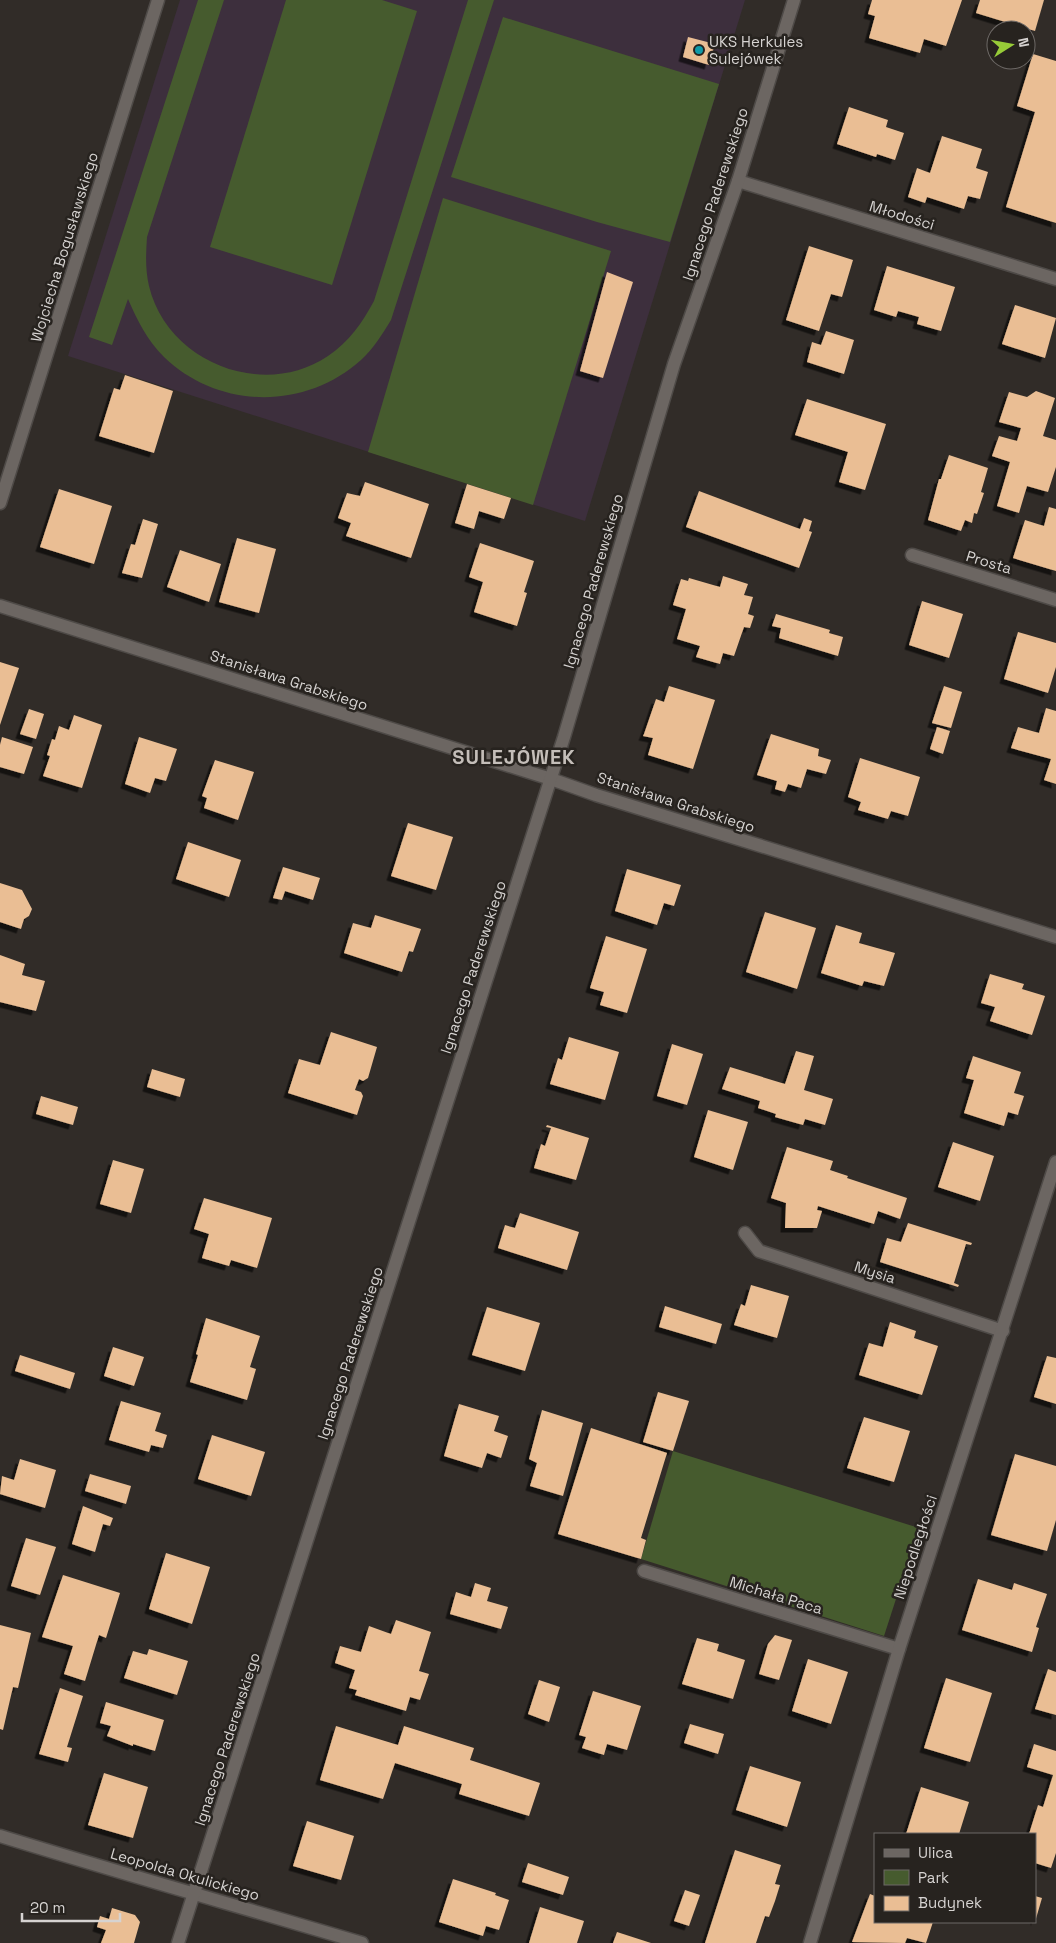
<svg xmlns="http://www.w3.org/2000/svg" width="1056" height="1943" viewBox="0 0 1056 1943" font-family="'Space Grotesk',sans-serif">
<style>
.education{fill:#3d2f3d}
.green{fill:#465b2e}
.building{fill:#eabe94;filter:url(#shadow)}
.lines{fill:none;stroke-linecap:round;stroke-linejoin:round}
.minor-casing{stroke:#4e4a47;stroke-width:15}
.minor{stroke:#6c6662;stroke-width:12}
.culture-dot{fill:#0f9aa8;stroke:#27231f;stroke-width:2}
.labels{text-anchor:middle;dominant-baseline:central;stroke-width:5;stroke-linejoin:round;paint-order:stroke}
.poi-label{font-size:15px;fill:#d6d3d1;stroke:#27231f;text-anchor:start}
.street-label{font-size:15px;fill:#d6d3d1;stroke:#27231f}
.district-label{font-size:20px;font-weight:bold;letter-spacing:1px;fill:#c4beb9;stroke:#27231f}
</style>
<defs>
<filter id="shadow"><feDropShadow dx="-4.5" dy="4.5" stdDeviation="0" flood-color="#0009"/></filter>
</defs>
<rect width="100%" height="100%" fill="#312c28"/>
<path class="education" d="M180,0H745L585,521L68,356Z"/>
<g class="green">
<path d="M198,0H224L147,237C146,253 145,269 149,286C167,362 263,400 328,356C349,342 362,323 374,301L468,0H494L391,320C382,335 373,349 361,360C304,411 218,409 164,357C147,340 137,320 128,299L112,345L89,337Z"/>
<path d="M286,0H382L417,11L332,285L210,247Z"/>
<path d="M503,17L719,84L670,242L597,222L451,177Z"/>
<path d="M443,198L611,251L533,505L368,452Z"/>
<path d="M673,1451L919,1528L884,1636L641,1559Z"/>
</g>
<g class="building">
<path d="M872,0H962L946,46L924,39L920,53L869,38L875,16L868,14Z"/>
<path d="M980,0H1044L1035,31L976,13Z"/>
<path d="M688,37L715,44L709,65L683,57Z"/>
<path d="M1033,54L1056,61V223L1006,207L1035,112L1017,106Z"/>
<path d="M849,107L888,120L886,127L904,133L895,160L877,154L876,157L837,144Z"/>
<path d="M942,136L982,149L976,168L988,172L980,199L968,196L964,209L927,197L925,203L908,197L917,168L930,173Z"/>
<path d="M809,246L853,260L842,297L831,294L819,331L786,320Z"/>
<path d="M887,266L955,287L941,331L917,324L919,317L898,311L896,317L874,310Z"/>
<path d="M607,272L633,282L603,378L580,371Z"/>
<path d="M1015,305L1056,318L1045,358L1002,344Z"/>
<path d="M826,331L854,340L844,374L807,362L812,342L821,345Z"/>
<path d="M125,375L173,391L154,453L99,436L114,388L120,390Z"/>
<path d="M1036,391L1055,398L1043,436L1056,440V467L1048,492L1027,486L1019,513L997,506L1010,462L992,456L999,436L1017,441L1021,428L999,422L1009,392L1027,397Z"/>
<path d="M807,399L886,424L865,490L839,482L848,452L795,435Z"/>
<path d="M949,455L988,468L981,492L984,493L977,514L974,513L972,523L965,520L961,531L928,520L939,479H941Z"/>
<path d="M365,482L429,504L411,558L346,536L351,523L338,518L347,493L360,496Z"/>
<path d="M467,484L511,498L504,519L479,511L474,529L455,523Z"/>
<path d="M59,489L112,506L94,564L40,547Z"/>
<path d="M699,491L800,529L804,518L812,521L809,531L812,532L799,568L686,527Z"/>
<path d="M1049,507L1056,509V571L1013,558L1025,520L1044,526Z"/>
<path d="M143,519L158,524L142,578L122,573L131,544L135,545Z"/>
<path d="M237,538L276,549L259,613L219,602Z"/>
<path d="M480,543L534,561L524,592L527,593L517,626L474,612L483,582L469,577Z"/>
<path d="M180,550L221,564L209,602L167,587Z"/>
<path d="M723,576L748,584L744,595L753,597L748,614L754,616L750,628L744,627L734,656L723,653L720,664L696,657L700,646L677,639L686,609L673,605L681,579L688,581L689,578L720,587Z"/>
<path d="M922,601L963,614L949,658L909,645Z"/>
<path d="M776,614L830,630L829,633L843,637L838,656L779,638L781,628L772,626Z"/>
<path d="M1018,632L1056,643V667L1048,693L1004,679Z"/>
<path d="M0,662L19,668L0,725Z"/>
<path d="M669,686L715,700L693,769L648,755L653,738L643,736L644,734L656,699L664,702Z"/>
<path d="M944,686L962,692L951,728L932,723Z"/>
<path d="M1046,708L1056,711V784L1044,780L1051,759L1011,748L1018,727L1039,733Z"/>
<path d="M29,709L44,714L36,739L20,734Z"/>
<path d="M74,715L102,725L82,788L43,776L50,756L47,755L52,739L55,740L59,726L69,730Z"/>
<path d="M937,727L950,731L943,754L930,749Z"/>
<path d="M771,734L819,749L818,756L831,760L826,774L807,769L801,788L788,784L785,792L775,789L777,781L757,775Z"/>
<path d="M2,737L33,747L24,774L0,767V745Z"/>
<path d="M139,737L177,749L166,781L155,778L150,793L125,784Z"/>
<path d="M860,758L920,777L908,816L891,811L888,819L858,810L861,802L848,797Z"/>
<path d="M215,760L254,772L238,820L204,808L207,798L202,796Z"/>
<path d="M408,823L453,837L436,890L391,876Z"/>
<path d="M188,842L241,860L229,897L176,879Z"/>
<path d="M283,867L320,878L313,900L285,891L282,900L273,898Z"/>
<path d="M627,869L681,885L674,906L664,903L657,925L615,911Z"/>
<path d="M0,883L22,890L32,909L29,916L24,919L21,929L0,922Z"/>
<path d="M765,912L816,928L797,989L746,972Z"/>
<path d="M375,915L421,929L413,952L409,951L402,972L344,953L353,923L371,928Z"/>
<path d="M836,925L862,933L859,943L895,953L884,986L864,981L862,986L821,973Z"/>
<path d="M606,936L647,949L627,1013L600,1005L604,992L590,988Z"/>
<path d="M0,955L25,964L22,975L45,981L36,1011L0,1002Z"/>
<path d="M990,974L1024,984L1022,989L1045,996L1032,1035L990,1021L995,1007L981,1003Z"/>
<path d="M331,1032L377,1047L368,1078L363,1081L359,1079L355,1090L361,1092L363,1096L357,1115L288,1093L299,1059L320,1065Z"/>
<path d="M569,1037L619,1052L605,1100L550,1084L558,1058L562,1060Z"/>
<path d="M672,1044L703,1054L687,1105L657,1096Z"/>
<path d="M796,1051L814,1056L804,1090L833,1099L825,1125L805,1119L803,1125L775,1117L776,1114L758,1108L760,1101L722,1089L730,1067L785,1084Z"/>
<path d="M973,1056L1021,1072L1014,1093L1024,1096L1019,1111L1018,1115L1008,1112L1004,1126L964,1113L974,1080L966,1078Z"/>
<path d="M152,1069L185,1079L180,1097L147,1087Z"/>
<path d="M41,1096L78,1107L73,1125L36,1114Z"/>
<path d="M708,1110L748,1122L733,1170L694,1157Z"/>
<path d="M547,1125L589,1138L576,1180L534,1168L541,1144L545,1146L551,1128L546,1127Z"/>
<path d="M953,1142L994,1156L980,1201L938,1187Z"/>
<path d="M787,1147L833,1161L830,1170L848,1176L847,1178L907,1198L900,1219L878,1211L874,1224L818,1206L817,1210L822,1211L817,1228H785L786,1203L771,1198Z"/>
<path d="M113,1160L144,1169L131,1213L100,1204Z"/>
<path d="M204,1198L272,1218L257,1268L231,1260L229,1266L202,1258L209,1234L194,1229Z"/>
<path d="M520,1213L579,1232L567,1270L498,1248L505,1225L515,1228Z"/>
<path d="M908,1223L972,1243L971,1245L966,1244L954,1283L959,1285L958,1287L880,1262L887,1238L901,1242Z"/>
<path d="M751,1285L789,1296L777,1338L734,1325L741,1304L745,1306Z"/>
<path d="M665,1306L722,1324L716,1344L659,1327Z"/>
<path d="M487,1307L540,1323L525,1371L472,1355Z"/>
<path d="M206,1318L260,1336L250,1367L256,1369L247,1400L190,1382L198,1355L196,1354Z"/>
<path d="M890,1322L916,1331L914,1338L938,1346L922,1395L859,1375L869,1343L883,1347Z"/>
<path d="M113,1347L144,1357L134,1386L104,1376Z"/>
<path d="M20,1355L75,1373L70,1389L15,1371Z"/>
<path d="M1047,1356L1056,1358V1404L1034,1397Z"/>
<path d="M658,1392L689,1401L673,1451L643,1442Z"/>
<path d="M121,1401L161,1413L155,1431L167,1435L163,1448L151,1445L149,1452L109,1440Z"/>
<path d="M459,1404L499,1416L494,1431L508,1436L501,1458L487,1453L482,1468L444,1456Z"/>
<path d="M542,1410L583,1423L563,1496L530,1486L537,1463L529,1459Z"/>
<path d="M864,1417L910,1431L894,1482L847,1468Z"/>
<path d="M591,1428L667,1453L641,1538L646,1540L641,1559L558,1534Z"/>
<path d="M212,1435L265,1452L251,1496L198,1479Z"/>
<path d="M1015,1454L1056,1466V1520L1047,1551L991,1535Z"/>
<path d="M20,1459L56,1470L45,1508L0,1494L2,1476L14,1480Z"/>
<path d="M90,1474L131,1486L126,1504L85,1491Z"/>
<path d="M83,1506L113,1518L110,1526L103,1524L95,1552L72,1544Z"/>
<path d="M26,1538L56,1547L40,1595L11,1586Z"/>
<path d="M166,1553L210,1567L192,1624L149,1609Z"/>
<path d="M63,1575L120,1593L106,1638L99,1635L85,1681L64,1674L73,1646L42,1637Z"/>
<path d="M978,1579L1012,1590L1014,1583L1047,1594L1036,1627L1039,1628L1032,1652L962,1630Z"/>
<path d="M475,1583L491,1588L487,1601L508,1607L501,1629L450,1614L456,1592L471,1597Z"/>
<path d="M396,1620L431,1632L419,1671L429,1674L420,1700L410,1697L406,1711L355,1695L357,1690L349,1688L355,1670L335,1663L340,1646L361,1652L369,1626L391,1634Z"/>
<path d="M0,1625L31,1633L18,1688L13,1687L3,1730L0,1729Z"/>
<path d="M775,1635L792,1640L779,1680L759,1674L768,1644Z"/>
<path d="M697,1638L719,1644L717,1651L745,1660L733,1699L682,1684Z"/>
<path d="M149,1649L188,1661L177,1695L124,1678L133,1651L147,1655Z"/>
<path d="M808,1659L848,1672L831,1724L792,1711Z"/>
<path d="M1048,1669L1056,1672V1715L1035,1709Z"/>
<path d="M946,1678L992,1693L970,1762L924,1748Z"/>
<path d="M539,1680L560,1687L549,1722L528,1714Z"/>
<path d="M60,1688L83,1696L67,1747L72,1748L68,1762L39,1754Z"/>
<path d="M593,1691L641,1706L627,1750L607,1744L604,1755L582,1748L586,1737L579,1735Z"/>
<path d="M106,1702L164,1720L155,1751L133,1744V1746L107,1736L111,1726L100,1723Z"/>
<path d="M690,1724L724,1734L718,1754L684,1743Z"/>
<path d="M336,1726L398,1745L404,1726L474,1748L470,1760L540,1783L529,1816L459,1794L462,1784L395,1763L383,1799L320,1780Z"/>
<path d="M1034,1744L1056,1751V1853L1051,1868L1035,1863V1834H1029L1038,1805L1043,1807L1053,1775L1027,1767Z"/>
<path d="M750,1766L801,1782L787,1827L736,1810Z"/>
<path d="M104,1773L148,1787L133,1838L88,1825Z"/>
<path d="M921,1787L969,1802L959,1834H906Z"/>
<path d="M307,1821L354,1836L341,1880L293,1866Z"/>
<path d="M735,1850L781,1865L775,1884L780,1885L775,1901L769,1917L765,1916L756,1943H705Z"/>
<path d="M528,1863L569,1877L563,1895L522,1882Z"/>
<path d="M453,1879L496,1893L495,1895L509,1900L499,1930L486,1926L483,1936L439,1922Z"/>
<path d="M685,1890L700,1895L689,1926L674,1921Z"/>
<path d="M870,1894L875,1896V1922H933L926,1943L907,1938L905,1943L852,1942Z"/>
<path d="M1035,1896L1042,1898L1035,1922Z"/>
<path d="M540,1907L584,1921L577,1943H529Z"/>
<path d="M112,1908L135,1915L140,1922L134,1943H101L106,1930L97,1927L100,1916L109,1919Z"/>
<path d="M617,1932L651,1943H613Z"/>
</g>
<g class="lines">
<g class="minor-casing">
<g id="minor">
<path d="M738,181L1056,279"/>
<path d="M0,503L158,0"/>
<path d="M912,555L1056,600"/>
<path d="M0,606L551,779L596,795L1056,937"/>
<path d="M745,1233L759,1251L1003,1331"/>
<path d="M644,1571L899,1649"/>
<path d="M0,1836C120,1873 241,1907 362,1943"/>
<path d="M178,1943L564,737L674,364L738,181L794,0"/>
<path d="M810,1943L899,1649L1056,1162"/>
</g>
</g>
<use href="#minor" class="minor"/>
</g>
<circle class="culture-dot" cx="699" cy="50" r="5"/>
<g class="labels">
<g class="poi-label">
<text x="709" y="41">UKS Herkules<tspan x="709" dy="17">Sulejówek</tspan></text>
</g>
<g class="street-label">
<text transform="translate(715 194) rotate(-72)">Ignacego Paderewskiego</text>
<text transform="translate(902 215) rotate(17)">Młodości</text>
<text transform="translate(64 247) rotate(-73)">Wojciecha Bogusławskiego</text>
<text transform="translate(989 562) rotate(17)">Prosta</text>
<text transform="translate(593 581) rotate(-74)">Ignacego Paderewskiego</text>
<text transform="translate(289 680) rotate(18)">Stanisława Grabskiego</text>
<text transform="translate(676 802) rotate(18)">Stanisława Grabskiego</text>
<text transform="translate(473 967) rotate(-72)">Ignacego Paderewskiego</text>
<text transform="translate(875 1272) rotate(18)">Mysia</text>
<text transform="translate(350 1353) rotate(-72)">Ignacego Paderewskiego</text>
<text transform="translate(915 1547) rotate(-72)">Niepodległości</text>
<text transform="translate(776 1595) rotate(17)">Michała Paca</text>
<text transform="translate(227 1739) rotate(-72)">Ignacego Paderewskiego</text>
<text transform="translate(185 1874) rotate(16)">Leopolda Okulickiego</text>
</g>
<g class="district-label">
<text x="514" y="757">SULEJÓWEK</text>
</g>
</g>
<rect x="874" y="1833" width="162" height="90" fill="#27231f" stroke="#6d6966"/>
<rect x="884" y="1849" width="25" height="8" fill="#6c6662" stroke="#6d6966"/>
<text x="918" y="1858" font-size="15" fill="#d6d3d1">Ulica</text>
<rect x="884" y="1870" width="25" height="15" fill="#465b2e" stroke="#6d6966"/>
<text x="918" y="1883" font-size="15" fill="#d6d3d1">Park</text>
<rect x="884" y="1896" width="25" height="15" fill="#eabe94" stroke="#6d6966"/>
<text x="918" y="1908" font-size="15" fill="#d6d3d1">Budynek</text>
<g transform="translate(1011 45) rotate(79)"><circle r="24" fill="#27231f" stroke="#6d6966"/>
<path d="M0-4L9 19L0 12L-9 19Z" fill="#97cc38"/>
<text y="-8" font-size="14" font-weight="bold" text-anchor="middle" fill="#d6d3d1">N</text>
</g>
<path d="M22 1913v8h98v-8" fill="none" stroke="#d6d3d1" stroke-width="2.5"/>
<text x="30" y="1913" font-size="15" fill="#d6d3d1" stroke="#27231f" stroke-width="4" paint-order="stroke">20 m</text>
</svg>
